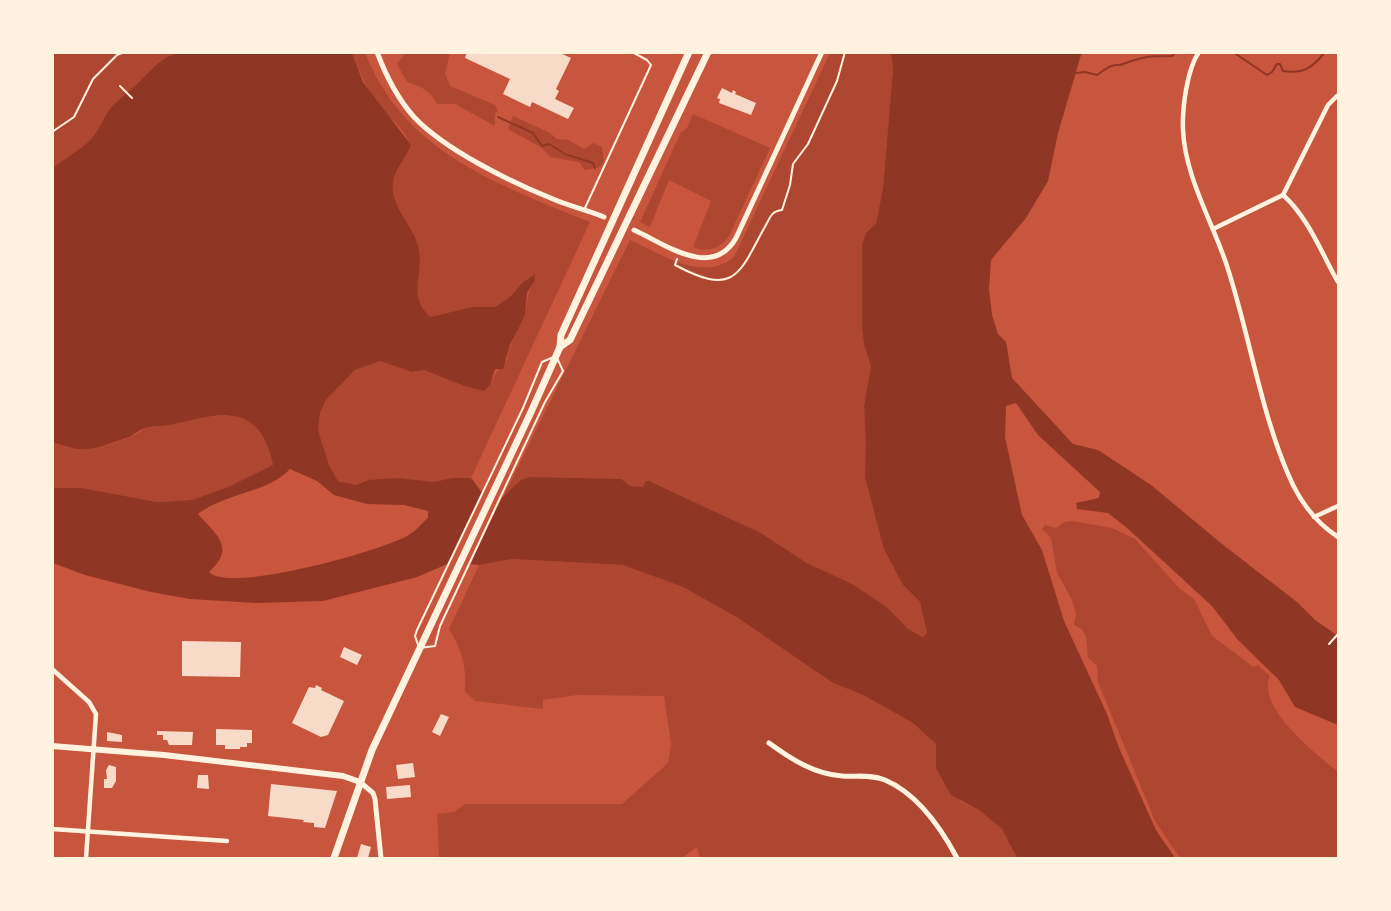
<svg xmlns="http://www.w3.org/2000/svg" width="1391" height="911" viewBox="0 0 1391 911" font-family="'Alegreya Sans',sans-serif">
<style>
.green{fill:#ae4732}
.water{fill:#8f3625;fill-rule:evenodd}
.pier{fill:#c8553d}
.lines{fill:none;stroke-linecap:round;stroke-linejoin:round}
.stream{stroke:#8f3625;stroke-width:2}
.building{fill:#f7dbc8}
.path{stroke:#fff3e0;stroke-width:2}
.service{stroke:#fff3e0;stroke-width:2}
.minor{stroke:#fff3e0;stroke-width:4.5}
.tertiary{stroke:#fff3e0;stroke-width:5}
.secondary{stroke:#fff3e0;stroke-width:6}
.primary{stroke:#fff3e0;stroke-width:7}
</style>
<rect width="100%" height="100%" fill="#c8553d"/>
<g class="green">
<path d="M53,53H180C155,59 146,78 128,92C119,99 112,105 106,115C100,125 97,134 88,142C79,151 63,159 53,168Z"/>
<path d="M352,53H365C405,153 497,184 590,222L471,478H451L434,482L368,480L356,485L338,481L329,465L318,430L320,413L326,400L355,370L380,361L412,372L424,370L464,386L484,391C495,380 494,370 507,360C510,344 517,332 523,317C530,303 524,297 535,280L521,284L511,296L495,307H472L430,317C405,293 426,274 418,246C412,224 387,201 394,176C397,163 415,153 407,138C403,128 389,118 382,109C368,92 360,73 352,53Z"/>
<path d="M405,53H450L445,74L450,86L495,105L498,110L495,114V126L455,104H437C432,91 420,86 407,82L397,64Z"/>
<path d="M830,53H891L893,69L883,188L876,223L866,233L862,245V327L864,345L871,366L864,406L866,443L865,477L903,585L920,602L927,633L921,637L907,628L888,608L854,586L807,563L761,533L649,481L644,487L503,497L630,240C662,254 702,283 734,257Z"/>
<path d="M693,114L770,148L729,236C720,249 707,253 693,247L711,201L669,180L650,227L640,222L681,132L687,128Z"/>
<path d="M513,116L550,133L557,139L568,140L584,149L593,143L602,147L604,162L600,167L585,170L579,162L550,157L542,148L508,129Z"/>
<path d="M235,415C260,420 268,443 273,465L230,486L192,500L157,502L82,488H53L52,443L81,450L108,445L131,437L146,428L172,425L200,417Z"/>
<path d="M1072,521L1112,528L1135,539L1180,589L1194,599L1212,636L1251,665L1254,667L1258,665L1270,676C1256,708 1316,754 1338,772V858H1180L1155,821L1098,682L1097,666L1088,657L1086,637L1082,629L1074,625L1076,614L1072,600L1057,573L1051,538L1042,529L1045,525L1056,528L1064,522Z"/>
<path d="M512,559L623,565L683,587L738,618L833,683L863,695L913,723L936,744V768L960,801L979,810L1002,829L1017,858H700L697,847L682,858H439L437,814L454,812L465,804H622L668,763L671,744L664,696L577,695L543,700V709L475,701L465,691C466,665 463,652 449,629L479,565Z"/>
</g>
<path class="water" d="M180,52L352,53L363,82L411,145C405,161 391,172 393,190C395,211 416,230 419,250C424,277 407,294 430,317L472,307H495L511,296L521,284L535,274V280L527,293L525,315L510,345L503,369H495L490,385L484,391L464,386L424,370L412,372L380,361L355,370L326,400L320,413L318,430L329,465L338,481L356,485L368,480L397,478L434,482L451,478H471L484,495L503,497L521,480L530,477L621,479L630,486L643,487L646,481H649L761,533L807,563L854,585L888,608L907,628L922,637L927,633L920,602L903,585L884,549L865,477L866,443L864,406L871,366L864,345L862,327V244L866,233L876,223L883,188L893,69L891,53H1084L1081,55L1058,133L1048,181L1026,218L991,260L989,289L992,315L998,334L1006,342L1012,378L1073,444L1098,450L1151,485L1222,544L1297,602L1315,620L1338,636V725L1295,707L1279,680L1238,640L1212,606L1126,527L1108,513L1077,509L1076,503L1099,498L1100,492L1038,435L1016,403L1006,406L1005,437L1022,515L1042,550L1064,621L1107,714L1119,748L1156,830L1175,858H1017L1002,829L979,810L951,795L936,768V744L913,723L863,695L833,683L738,618L683,587L623,565L512,559L479,565L452,562L417,577L323,601L257,603L190,599L151,592L85,575L53,563L52,488H82L157,502L192,500L230,486L273,465C260,404 225,411 175,424C165,427 153,425 143,429C138,430 134,435 130,437C116,441 103,447 89,449C75,451 65,445 53,443V168C63,159 79,151 88,142C97,134 100,125 106,115C112,105 119,99 128,92C146,78 155,59 180,52ZM290,469L317,481L334,495L367,504L404,505L428,511V518C421,524 415,532 407,536C381,551 228,594 209,572C237,547 215,534 198,514C225,493 268,493 290,469Z"/>
<path class="pier" d="M506,489L469,567L453,565L448,567L484,490L502,493Z"/>
<g class="lines">
<g class="stream">
<path d="M1233,52L1267,75L1272,72L1277,64H1280L1283,71C1304,74 1312,68 1325,52"/>
<path d="M1076,73L1085,72L1097,75C1102,72 1107,67 1112,66C1115,64 1119,66 1123,64C1144,56 1150,56 1172,56L1176,52"/>
<path d="M498,117L533,133L542,146L549,144L565,154L593,163L595,168"/>
</g>
</g>
<g class="building">
<path d="M467,52H558L571,58L556,89L559,91L555,99L574,108L568,119L532,102L530,107L503,94L510,79L465,58Z"/>
<path d="M722,88L732,93L733,90L736,92L735,94L756,103L751,115L719,103L720,99L717,98Z"/>
<path d="M182,641L241,642L240,677L182,676Z"/>
<path d="M344,647L362,655L357,665L340,657Z"/>
<path d="M316,685L322,688L321,690L344,701L328,735L321,737L292,723L309,687L315,688Z"/>
<path d="M441,714L449,717L440,736L432,732Z"/>
<path d="M216,729L252,730V743H247V747H240V749H225V745H216Z"/>
<path d="M157,731L193,732L192,745H169L167,740H163V735H157Z"/>
<path d="M107,732L122,735V742L107,741Z"/>
<path d="M413,763L415,777L398,779L396,765Z"/>
<path d="M109,765L116,767V781L112,788H104V779H107L106,770Z"/>
<path d="M198,775H208L209,789L197,788Z"/>
<path d="M271,784L337,791L325,828L314,827V823L303,822L304,820L268,816Z"/>
<path d="M410,785L411,797L387,799L386,787Z"/>
<path d="M361,844L371,847L368,858H357Z"/>
</g>
<g class="lines">
<g class="path">
<path d="M120,86L132,98"/>
<path d="M52,132L74,117L93,79L117,55L124,52"/>
<path d="M677,259L675,265C737,298 739,273 767,223C771,215 773,211 782,210L790,185L793,164L808,144L837,81L845,52"/>
<path d="M556,356L563,371L545,402L440,626L435,646L419,648L415,636L417,630L523,408L542,362Z"/>
<path d="M1329,644L1338,634"/>
</g>
<path class="service" d="M585,208L651,65L647,60L632,52"/>
<g class="minor">
<path d="M1199,52C1187,69 1182,109 1183,130C1185,177 1213,223 1227,266C1250,336 1262,420 1293,485C1304,507 1318,524 1338,537"/>
<path d="M1283,195L1328,105L1337,96"/>
<path d="M1283,195C1308,217 1322,254 1338,282"/>
<path d="M1213,229L1283,195"/>
<path d="M1314,517L1338,506"/>
<path d="M52,669L89,702L96,714L86,858"/>
<path d="M52,829L227,841"/>
</g>
<g class="tertiary">
<path d="M377,52C386,76 397,98 414,117C445,150 511,182 553,199C569,206 587,210 604,217"/>
<path d="M634,230C665,244 712,280 736,238L822,52"/>
<path d="M769,743C791,759 814,774 842,776C856,777 871,774 885,780C918,794 941,828 957,858"/>
<path d="M360,782L373,793L375,799L381,858"/>
</g>
<path class="secondary" d="M52,746L164,755L343,776L360,782"/>
<g class="primary">
<path d="M560,347L570,340L708,52"/>
<path d="M334,858L372,750L531,412L560,347L561,335L689,52"/>
</g>
</g>
<rect width="1391" height="911" fill="none" stroke="#fff3e0" stroke-width="108"/>
</svg>
